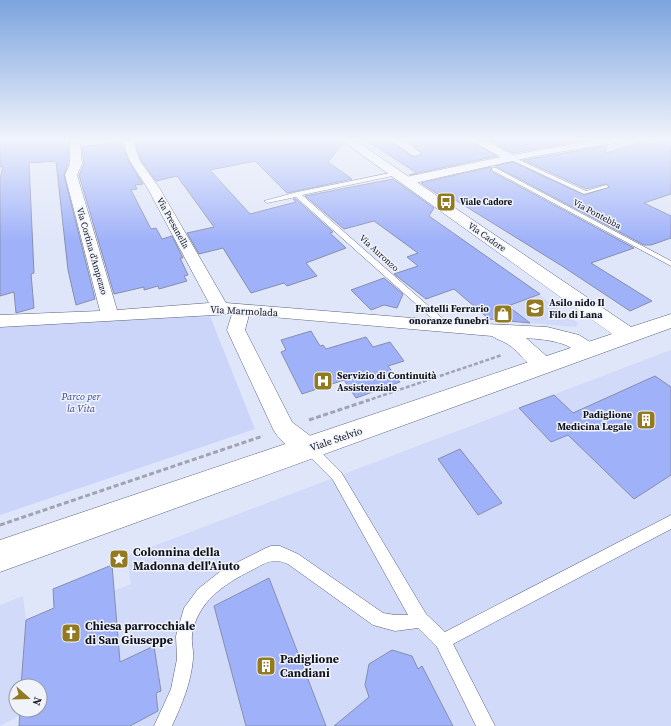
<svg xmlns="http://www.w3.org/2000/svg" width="671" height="726" viewBox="0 0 671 726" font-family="'Source Serif 4',serif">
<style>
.built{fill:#d1daf9}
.green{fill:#cbd5fa}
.building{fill:#9fb1f9;stroke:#868eac}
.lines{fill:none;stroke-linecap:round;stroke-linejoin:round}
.service-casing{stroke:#5a617d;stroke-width:1}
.minor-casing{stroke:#5a617d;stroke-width:1}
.tertiary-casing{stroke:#5a617d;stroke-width:1}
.path-far1{stroke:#9fa4b4;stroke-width:2.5;stroke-dasharray:4 2;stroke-linecap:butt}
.path{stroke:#9fa4b4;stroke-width:3;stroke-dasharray:5 2.5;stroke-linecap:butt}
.service{fill:#fff;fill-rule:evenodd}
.minor{fill:#fff;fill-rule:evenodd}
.tertiary{fill:#fff;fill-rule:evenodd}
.labels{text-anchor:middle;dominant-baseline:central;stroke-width:3;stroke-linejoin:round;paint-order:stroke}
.far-poi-label{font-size:9px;font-weight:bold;fill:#11141f;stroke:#f1f3fa;text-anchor:start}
.far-street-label{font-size:9px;fill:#11141f;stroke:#f1f3fa}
.poi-label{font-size:10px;font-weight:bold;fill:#11141f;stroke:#f1f3fa;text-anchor:start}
.street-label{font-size:10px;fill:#11141f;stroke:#f1f3fa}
.park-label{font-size:10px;font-style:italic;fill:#384597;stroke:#f1f3fa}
.near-poi-label{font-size:12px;font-weight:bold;fill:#11141f;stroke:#f1f3fa;text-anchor:start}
</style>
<rect width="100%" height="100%" fill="#e0e6f9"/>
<g class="built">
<path d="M507,271L578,323L576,327L530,323L476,282Z"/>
<path d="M671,350V726H130L158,711L156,693L161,691L154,646L120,662L113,591L131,584L127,556Z"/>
<path d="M23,596L26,620L21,686H16V710H20L19,716L0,726V605Z"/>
</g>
<path class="green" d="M210,316L255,429L0,515V324Z"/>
<g class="building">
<path d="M0,139H68V164L64,175L95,299L76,305L68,270L56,161L29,163L34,273L31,274L34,308L16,313L14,292L0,296V179L3,166L0,167Z"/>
<path d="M276,139L279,142L292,139H339L343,143L328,162L352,179L287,193L255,161L210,170L250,214L296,202L293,199H296L333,232L330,233L346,248L306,263L317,276L287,286L284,283L251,293L223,248L199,254L187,233L214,227L177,176L156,181L141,160L134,140Z"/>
<path d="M364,139H388L411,156L416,157L422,153L405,139H467L497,156L409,175L417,173Z"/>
<path d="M486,139H590L513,153Z"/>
<path d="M671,139V194L644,203L671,216V238L651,245H644L495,166L513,162L584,195L610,187L606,184L586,189L523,160L606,146V153L645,141L653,144Z"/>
<path d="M121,142L129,162L143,184L135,185L137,189L131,190L151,229L156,228L162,239L172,236L183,258H180L188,275L184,276L187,281L159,289L158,286L144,290V287L114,294L79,175L84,164L82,147Z"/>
<path d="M491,167V171L634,248L591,263L652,301L630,311L562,266L444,193L442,197L421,183Z"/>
<path d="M393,179L434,208L429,216L540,294L508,306L530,323L489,319L454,289L426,299L394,274L418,266L407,257L418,253L374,221L344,229L305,196Z"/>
<path d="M384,278L403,294L397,308L384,305L371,310L351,290Z"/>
<path d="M311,331L320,346L323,345L326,349L366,337L373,347L390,342L404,361L388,366L400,382L356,398L344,380L302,394L281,352L286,350L281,340Z"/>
<path d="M655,376L671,387V475L634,499L568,435L551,442L519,408L554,395L573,413Z"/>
<path d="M460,449L502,503L478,515L438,459Z"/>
<path d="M112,565L120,662L154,646L161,691L156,693L158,711L130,726H19L20,710H40V686H21L26,620L54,608L53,589Z"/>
<path d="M269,578L326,726H246L214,606Z"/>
<path d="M392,650L412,656L418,669L422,666L453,726H334L369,697L365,685L369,664Z"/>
</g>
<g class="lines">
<g class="service-casing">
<g id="service">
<path d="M509,157H513L586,191L606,185L609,187L584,194L509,159Z"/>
<path d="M492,168H496L671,261V266L492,170Z"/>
<path d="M395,172L397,173V175L302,195L449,324L451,326L449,328H443L296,197L267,203L264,201L297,192Z"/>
<path d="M309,443L313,444L341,472L426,614L445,632L671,515V529L453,644L495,726H476L437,647L418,628L395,631L373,625L288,564C272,557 266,563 252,570C224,584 197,602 192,635C191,643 194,651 193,659C191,683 182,704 172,726H154L171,689L177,659L176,636L184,608L198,589L222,570L266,548L271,546H280L298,554L383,613L395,615H408L333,480L305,452L303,448L305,444Z"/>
</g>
</g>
<g class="minor-casing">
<g id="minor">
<path d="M70,139H80L82,164L77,175L117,310L209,303L148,189L130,161L122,139H132L140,161L160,189L226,303L487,324L547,327L579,335L595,345L598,350L595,355C581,359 575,348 563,344C551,340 539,339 526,338L551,360L554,365L551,370C532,376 523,354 509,345C504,341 497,340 492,336L249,315L245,330L292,422L317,441L321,448L317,455C315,456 311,458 308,458C298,457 277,438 273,429L227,330L232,314L0,327V315L100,311L65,175L70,164Z"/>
<path d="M389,139H402L421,153L416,156L412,155Z"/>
<path d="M468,139H482L513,155L600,139H626L621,142L535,156L406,185L400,181L406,177L501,157Z"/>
</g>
</g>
<g class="tertiary-casing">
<path id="tertiary" d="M340,139H353L631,327L671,314V328L0,572V540L612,334Z"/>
</g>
<path class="path-far1" d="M366,401L502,355"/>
<g class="path">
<path d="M309,420L369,400"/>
<path d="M0,525L263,436"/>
</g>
<use href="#service" class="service"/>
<use href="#minor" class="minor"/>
<use href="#tertiary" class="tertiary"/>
</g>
<linearGradient id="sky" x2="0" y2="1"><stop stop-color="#7ca4de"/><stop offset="0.58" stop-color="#f1f4fc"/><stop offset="1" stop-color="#f1f4fc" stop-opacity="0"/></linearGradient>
<rect width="671" height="241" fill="url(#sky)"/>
<defs>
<g id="bus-square" transform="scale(1)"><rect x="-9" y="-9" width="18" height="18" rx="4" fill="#937a21" stroke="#f1f3fa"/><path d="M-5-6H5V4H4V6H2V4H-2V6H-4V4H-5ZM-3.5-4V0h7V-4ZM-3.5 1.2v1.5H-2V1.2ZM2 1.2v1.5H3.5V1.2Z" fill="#fff"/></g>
<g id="school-square" transform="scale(1)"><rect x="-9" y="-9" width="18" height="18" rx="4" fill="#937a21" stroke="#f1f3fa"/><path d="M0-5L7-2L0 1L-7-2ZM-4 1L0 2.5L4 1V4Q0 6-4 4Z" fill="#fff"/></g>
<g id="shop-square" transform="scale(1)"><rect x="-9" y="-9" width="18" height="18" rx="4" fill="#937a21" stroke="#f1f3fa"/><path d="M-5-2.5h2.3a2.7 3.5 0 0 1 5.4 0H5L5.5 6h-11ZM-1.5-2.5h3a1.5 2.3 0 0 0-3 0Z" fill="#fff"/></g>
<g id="hospital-square" transform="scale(1)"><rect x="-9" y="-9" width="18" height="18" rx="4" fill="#937a21" stroke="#f1f3fa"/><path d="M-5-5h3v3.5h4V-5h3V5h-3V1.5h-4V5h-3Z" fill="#fff"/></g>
<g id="building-square" transform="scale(1)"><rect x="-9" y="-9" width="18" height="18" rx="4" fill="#937a21" stroke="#f1f3fa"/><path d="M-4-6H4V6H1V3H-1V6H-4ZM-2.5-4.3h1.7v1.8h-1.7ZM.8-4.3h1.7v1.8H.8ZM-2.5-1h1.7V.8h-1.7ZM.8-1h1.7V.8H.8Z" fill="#fff"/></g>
<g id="sight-square" transform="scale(1)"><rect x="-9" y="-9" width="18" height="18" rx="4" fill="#937a21" stroke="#f1f3fa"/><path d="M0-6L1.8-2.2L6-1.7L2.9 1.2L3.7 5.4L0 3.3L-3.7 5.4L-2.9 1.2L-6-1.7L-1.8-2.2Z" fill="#fff"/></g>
<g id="church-square" transform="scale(1)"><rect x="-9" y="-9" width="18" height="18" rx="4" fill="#937a21" stroke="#f1f3fa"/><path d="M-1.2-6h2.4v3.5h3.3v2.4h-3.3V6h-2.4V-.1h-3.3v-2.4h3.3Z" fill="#fff"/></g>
</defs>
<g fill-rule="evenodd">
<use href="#bus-square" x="446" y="202"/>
<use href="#school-square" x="535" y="308"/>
<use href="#shop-square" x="503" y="314"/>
<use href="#hospital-square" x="323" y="381"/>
<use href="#building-square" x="646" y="420"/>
<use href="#sight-square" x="119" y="559"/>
<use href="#church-square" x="71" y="633"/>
<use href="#building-square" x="266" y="666"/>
</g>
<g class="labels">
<g class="far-poi-label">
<text x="460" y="202">Viale Cadore</text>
</g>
<g class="far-street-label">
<text transform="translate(597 214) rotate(28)">Via Pontebba</text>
<text transform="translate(173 223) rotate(61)">Via Presanella</text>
<text transform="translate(487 237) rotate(35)">Via Cadore</text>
<text transform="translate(92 251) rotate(74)">Via Cortina d'Ampezzo</text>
<text transform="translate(379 253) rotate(42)">Via Auronzo</text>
</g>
<g class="poi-label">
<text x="549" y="302">Asilo nido Il<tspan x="549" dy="12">Filo di Lana</tspan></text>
<text x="489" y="308" text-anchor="end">Fratelli Ferrario<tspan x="489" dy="12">onoranze funebri</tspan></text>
<text x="337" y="375">Servizio di Continuità<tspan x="337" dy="12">Assistenziale</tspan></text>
<text x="632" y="414" text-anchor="end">Padiglione<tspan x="632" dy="12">Medicina Legale</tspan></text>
</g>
<g class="street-label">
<text transform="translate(244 311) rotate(3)">Via Marmolada</text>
<text transform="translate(336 439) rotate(-19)">Viale Stelvio</text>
</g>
<g class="park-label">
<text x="81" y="396">Parco per<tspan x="81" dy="12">la Vita</tspan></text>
</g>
<g class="near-poi-label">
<text x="133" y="552">Colonnina della<tspan x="133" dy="14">Madonna dell'Aiuto</tspan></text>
<text x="85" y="626">Chiesa parrocchiale<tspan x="85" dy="14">di San Giuseppe</tspan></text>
<text x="280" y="659">Padiglione<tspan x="280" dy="14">Candiani</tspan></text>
</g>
</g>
<g transform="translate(28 698) rotate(110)"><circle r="19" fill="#f1f3fa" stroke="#979aa2"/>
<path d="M0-3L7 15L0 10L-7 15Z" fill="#937a21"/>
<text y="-6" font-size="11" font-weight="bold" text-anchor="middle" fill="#11141f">N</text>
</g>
</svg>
